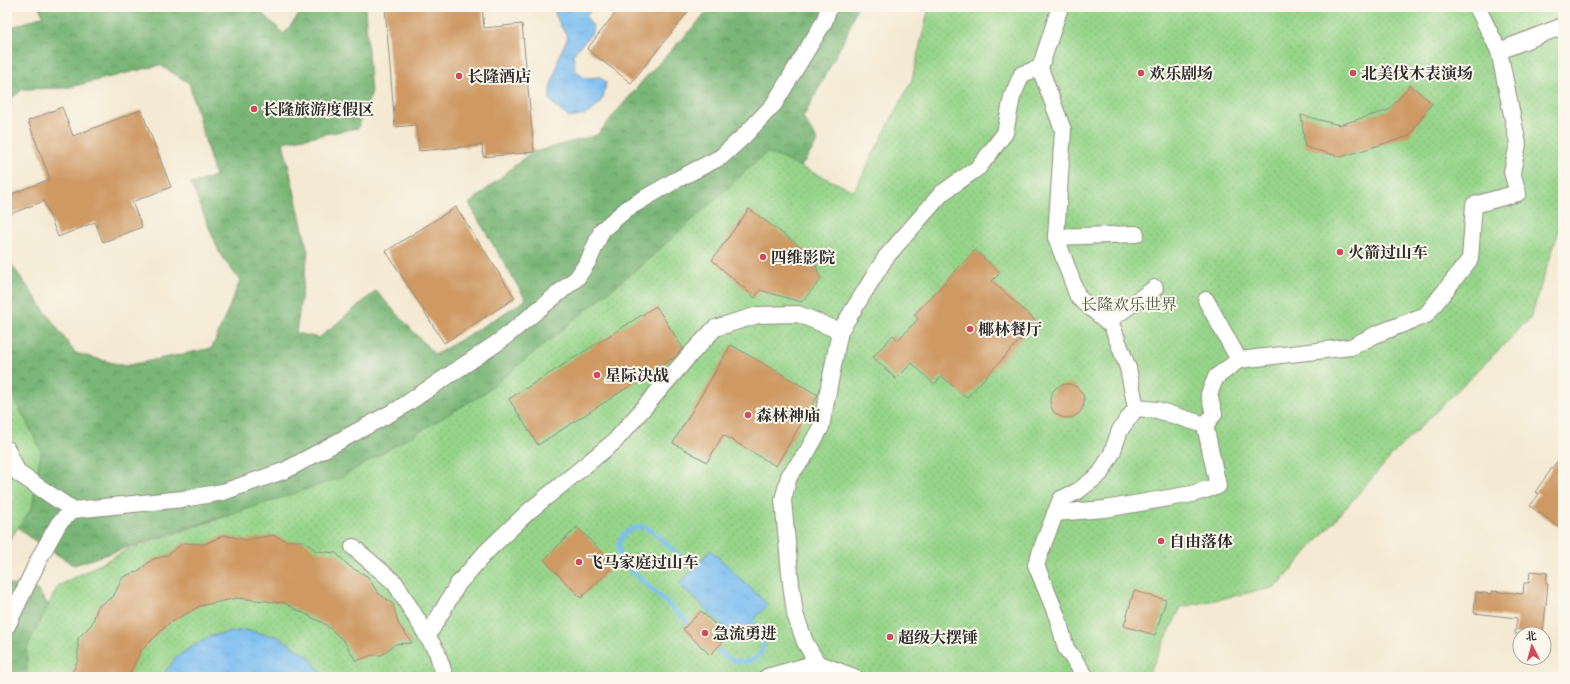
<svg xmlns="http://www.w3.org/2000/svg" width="1570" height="684" viewBox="0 0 1570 684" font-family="'Gentium Book Plus','Noto Serif SC',serif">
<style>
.forest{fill:url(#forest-crowns);stroke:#527051}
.park{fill:url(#park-dots);stroke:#61805b}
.water{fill:url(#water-ripples);stroke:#54748e}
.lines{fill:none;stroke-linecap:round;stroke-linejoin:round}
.stream{stroke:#7cbef1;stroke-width:4.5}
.building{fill:#ce9963}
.street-casing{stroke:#908a7e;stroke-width:18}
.street{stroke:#fff;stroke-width:16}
.poi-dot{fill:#d1495b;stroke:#fbf7ec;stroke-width:1.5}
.labels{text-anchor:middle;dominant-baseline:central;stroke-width:4;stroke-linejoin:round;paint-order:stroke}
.poi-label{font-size:16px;font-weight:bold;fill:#2b2b2b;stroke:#fbf7ec;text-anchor:start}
.park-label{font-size:16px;fill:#4b5e48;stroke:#fbf7ec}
</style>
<defs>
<pattern id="forest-crowns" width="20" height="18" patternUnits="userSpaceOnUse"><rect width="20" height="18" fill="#79b677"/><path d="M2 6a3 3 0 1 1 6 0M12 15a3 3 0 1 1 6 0" fill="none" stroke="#639462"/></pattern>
<pattern id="park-dots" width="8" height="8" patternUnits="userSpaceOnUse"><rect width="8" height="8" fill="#97d58b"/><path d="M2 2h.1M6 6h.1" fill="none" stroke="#82b778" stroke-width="1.8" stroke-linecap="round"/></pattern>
<pattern id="water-ripples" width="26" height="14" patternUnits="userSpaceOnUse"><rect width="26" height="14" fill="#7cbef1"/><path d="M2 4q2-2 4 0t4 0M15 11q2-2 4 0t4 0" fill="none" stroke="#6ba3cf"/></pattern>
</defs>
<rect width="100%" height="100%" fill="#fbf7ec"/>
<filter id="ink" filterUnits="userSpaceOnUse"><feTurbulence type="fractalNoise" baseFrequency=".025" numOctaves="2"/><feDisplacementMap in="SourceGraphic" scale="8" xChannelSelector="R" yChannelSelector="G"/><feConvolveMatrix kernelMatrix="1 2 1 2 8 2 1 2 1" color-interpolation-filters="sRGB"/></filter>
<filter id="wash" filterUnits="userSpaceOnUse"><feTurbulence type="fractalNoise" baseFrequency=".012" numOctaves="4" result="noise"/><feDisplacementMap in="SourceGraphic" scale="16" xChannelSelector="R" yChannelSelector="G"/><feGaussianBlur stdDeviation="0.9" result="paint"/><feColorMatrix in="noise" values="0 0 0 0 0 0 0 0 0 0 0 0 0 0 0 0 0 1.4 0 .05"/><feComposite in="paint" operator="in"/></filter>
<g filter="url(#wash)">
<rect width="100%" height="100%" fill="#f4e9d2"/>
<g class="forest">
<path d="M39,7H256L284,34L305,7H365L371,95L358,128L283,142L308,252L296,333L319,338L376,291L435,355L526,300L469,204L530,153L597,135L646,77L712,7H857L847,34L803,118L818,141L786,189L522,439L272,508L221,517L74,565L26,535L7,516V246L9,261L75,353L125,366L212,348L240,281L220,254L191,184L215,176L189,83L160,65L66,88L23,89L7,102V29L43,16Z"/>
<path d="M7,584L37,590L54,612L40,677H7Z"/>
</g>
<g class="park">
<path d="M929,7H1563V218L1530,319L1394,453L1276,587L1181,607L1147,677H27V647L58,586L129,549L340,478L483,394L649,259L767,152L854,191L912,80Z"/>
<path d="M7,385L41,450L32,508L7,543Z"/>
</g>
<g class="water">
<path d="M557,7H593L586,17L593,26L592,33L573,54L575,69L584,78L600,77L606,82C604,106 593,114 570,118L558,109L550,100V87L555,75L559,56L568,37L561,27L555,13Z"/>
<path d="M711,550L768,605L736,638L679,584Z"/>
<path d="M244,630L279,637L308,656L325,677H162L176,657L210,636Z"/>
</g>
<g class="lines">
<path class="stream" d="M638,527H645L652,531L761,630C771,657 747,671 725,656L622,562C614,546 620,531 638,527Z"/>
</g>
<g id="blocks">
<g class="building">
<path d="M385,7H482L484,28L522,24L534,152L483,157L482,145L419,151L416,125L395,127Z"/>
<path d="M620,7H692L631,83L587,49Z"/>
<path d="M1410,85L1432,103L1409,136L1341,157L1305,147L1301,115L1339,125L1389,110Z"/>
<path d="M62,107L73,136L141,110L171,187L132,202L142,227L103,242L95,222L58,237L44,201L10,214L7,207V196L50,179L28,121Z"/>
<path d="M456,207L515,298L444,343L386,251Z"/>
<path d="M749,209L812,255L821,280L801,302L760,290L755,298L712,260Z"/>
<path d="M975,250L1000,273L992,281L1037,322L966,398L942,376L934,384L912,363L896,379L873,357L893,335L898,340L918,319L914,315Z"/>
<path d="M656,306L683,348L675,357L538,445L509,399Z"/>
<path d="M731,345L818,395L776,466L723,435L707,462L673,443Z"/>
<circle cx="1067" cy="401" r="17"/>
<path d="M1563,453V530L1530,506L1539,494L1535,492Z"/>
<path d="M577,527L615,565L581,598L544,560Z"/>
<path d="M224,535L246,540L273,535L287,541H304L316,551L336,553L350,567L367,576L378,593L393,604L398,623L412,643L395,644L382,655H372L356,661L344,641L325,624L284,603L237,598L200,606L168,624L141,651L128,677H70L78,660V638L92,624L98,606L113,597L123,577L138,571L153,559L168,555L183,543L205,544Z"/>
<path d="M1530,571L1547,573L1546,584H1548L1543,634H1515L1517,618L1474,613L1476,592L1492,594V591L1523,594L1524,583H1529Z"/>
<path d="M1134,591L1166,600L1155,635L1124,626Z"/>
<path d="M701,611L728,637L710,655L683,629Z"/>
</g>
</g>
</g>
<g filter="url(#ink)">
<use href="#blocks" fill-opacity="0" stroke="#908a7e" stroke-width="1"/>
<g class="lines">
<g class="street-casing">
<g id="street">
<path d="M1060,7L1040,68L1063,130L1056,237L1078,297L1112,326L1128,368L1136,408L1120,430L1112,453L1100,474L1078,491L1061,499L1044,542L1036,565L1057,616L1066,648L1086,677"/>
<path d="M1499,51L1563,26"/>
<path d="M1056,237L1136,234"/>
<path d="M1206,300L1239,360"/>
<path d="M1107,322L1155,288"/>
<path d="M1136,408L1157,410L1205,425L1214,414L1209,394L1216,377L1239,360L1351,347L1377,334L1426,315L1470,259L1474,205L1518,193L1512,172L1518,144L1499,51L1477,7"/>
<path d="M7,449L18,473L73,510"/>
<path d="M1055,513L1105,509L1192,494L1218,486L1205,425"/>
<path d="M353,547L395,583L437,652L445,677"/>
<path d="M7,626L41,555L59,523L73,510L183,499L223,492L286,470L400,408L500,341L577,278L589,260L602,230L628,208L676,180L721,157L744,136L774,104L824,22L829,7"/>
<path d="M427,637L458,584L486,552L528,512L615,441L687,358L715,328L758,315L798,314L840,331"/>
<path d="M817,663L805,642L795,614L791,584L783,500L789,476L806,454L821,427L840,331L886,257L942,193L979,167L1005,133L1012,97L1022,74L1040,68"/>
<path d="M767,677L817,663L854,677"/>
</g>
</g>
<use href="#street" class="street"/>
</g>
</g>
<g class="poi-dot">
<circle cx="1141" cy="73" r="4"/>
<circle cx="1353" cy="73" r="4"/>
<circle cx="459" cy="76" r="4"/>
<circle cx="254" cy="109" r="4"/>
<circle cx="1340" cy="252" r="4"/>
<circle cx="763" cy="257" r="4"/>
<circle cx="970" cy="329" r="4"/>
<circle cx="597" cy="375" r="4"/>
<circle cx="748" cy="415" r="4"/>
<circle cx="1161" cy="541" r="4"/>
<circle cx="579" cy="562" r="4"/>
<circle cx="705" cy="633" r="4"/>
<circle cx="890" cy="637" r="4"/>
</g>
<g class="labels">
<g class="poi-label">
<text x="1149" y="73">欢乐剧场</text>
<text x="1361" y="73">北美伐木表演场</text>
<text x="467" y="76">长隆酒店</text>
<text x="262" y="109">长隆旅游度假区</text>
<text x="1348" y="252">火箭过山车</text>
<text x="771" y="257">四维影院</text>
<text x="978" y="329">椰林餐厅</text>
<text x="605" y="375">星际决战</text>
<text x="756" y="415">森林神庙</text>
<text x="1169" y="541">自由落体</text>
<text x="587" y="562">飞马家庭过山车</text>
<text x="713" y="633">急流勇进</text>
<text x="898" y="637">超级大摆锤</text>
</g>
<g class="park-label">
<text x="1129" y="304">长隆欢乐世界</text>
</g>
</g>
<rect width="1570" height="684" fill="none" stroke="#fbf7ec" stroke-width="24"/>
<g transform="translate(1532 646) rotate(354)"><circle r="19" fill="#fbf7ec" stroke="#a8a59f"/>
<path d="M0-3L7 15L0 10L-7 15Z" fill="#d1495b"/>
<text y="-6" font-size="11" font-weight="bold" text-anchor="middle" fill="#2b2b2b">北</text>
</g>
</svg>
